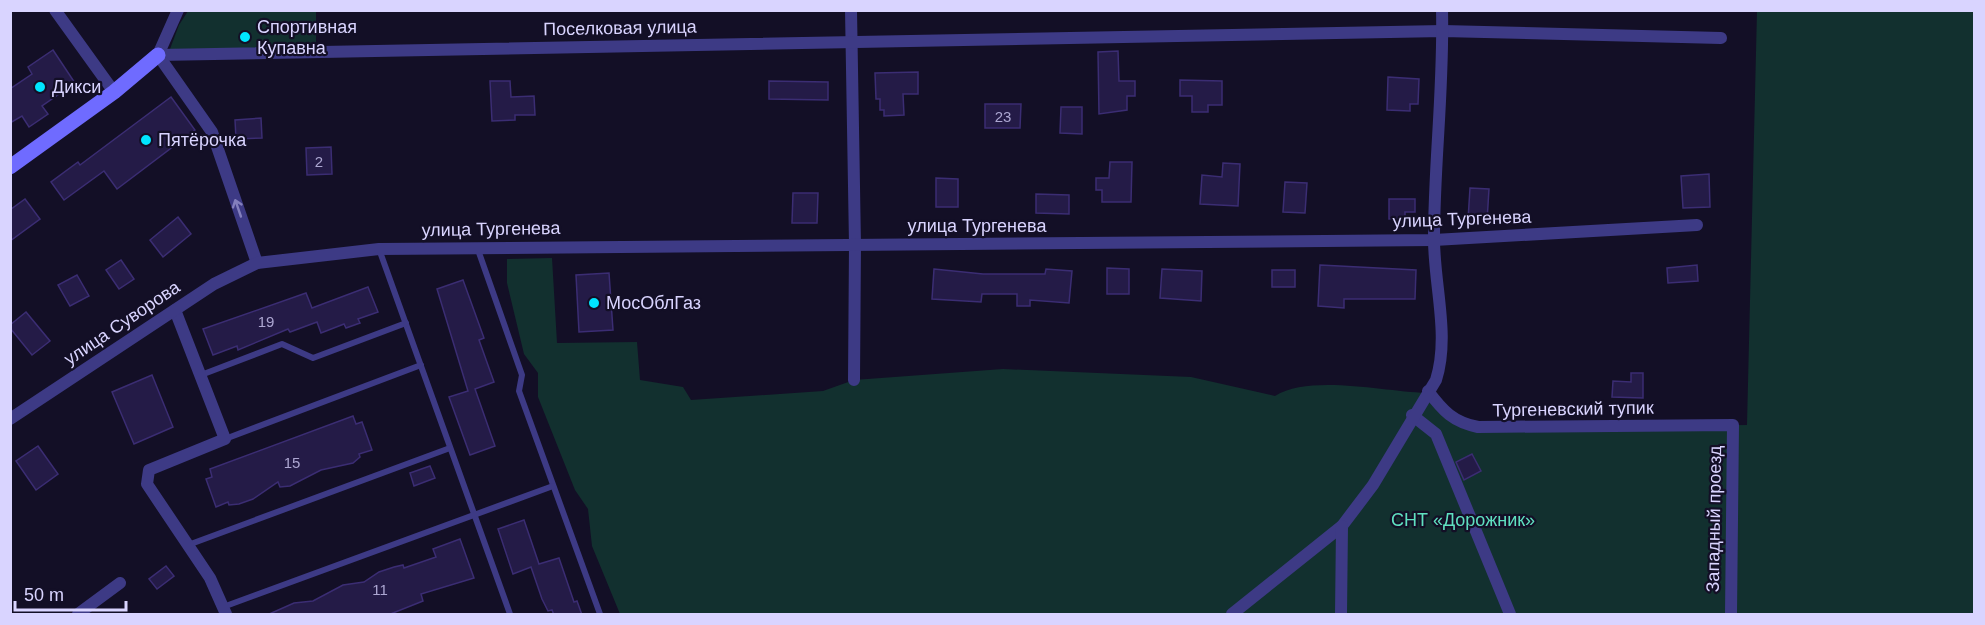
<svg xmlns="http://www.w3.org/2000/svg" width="1985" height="625" viewBox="0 0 1985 625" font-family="Helvetica,sans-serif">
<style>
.green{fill:#12302f}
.building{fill:#241b47;stroke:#3b2d73;stroke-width:1.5}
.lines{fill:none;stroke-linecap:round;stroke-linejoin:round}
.lane{stroke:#3d3a85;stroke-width:6}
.street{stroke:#3d3a85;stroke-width:12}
.secondary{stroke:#6f6bff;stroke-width:15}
.oneway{stroke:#837fbc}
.poi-dot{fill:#00e5ff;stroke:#130f26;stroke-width:2}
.labels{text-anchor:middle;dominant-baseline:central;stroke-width:4.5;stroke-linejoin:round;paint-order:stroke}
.number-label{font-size:15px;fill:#aca6d1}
.poi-label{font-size:18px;fill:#d9d4ff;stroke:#130f26;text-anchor:start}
.street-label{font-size:18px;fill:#d9d4ff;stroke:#130f26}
.park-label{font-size:18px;fill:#5fe0c0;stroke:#130f26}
</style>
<rect width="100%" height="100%" fill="#130f26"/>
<g class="green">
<path d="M188,11H316V48L170,49L179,25Z"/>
<path d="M1757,11H1974V614H620L592,546L588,509L575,490L538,397V373L524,354L507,283V259L552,258L557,343L637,342L640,380L683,387L691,400L823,391L854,380L1003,369L1191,377L1275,396C1311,374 1385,392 1426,393L1445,413L1491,428L1747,425Z"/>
</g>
<g class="building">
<path d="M53,50L75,83L42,106L48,114L29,127L22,116L10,123V89L32,74L28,67Z"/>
<path d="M1118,51L1119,81H1135V96H1127V110L1099,114L1098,52Z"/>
<path d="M918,72V94H903L904,115L884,116V110H880V99H876L875,73Z"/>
<path d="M1388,77L1419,79L1418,104H1410V111L1387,110Z"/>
<path d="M1180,80L1222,81V105H1208V112H1192V96H1180Z"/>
<path d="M490,81H510L511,97L534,96L535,115H515V120L492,121Z"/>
<path d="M769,81L828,82V100L769,99Z"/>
<path d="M171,97L195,130L117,189L104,171L64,200L51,182L78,162L80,165Z"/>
<path d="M985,104H1021L1020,128H985Z"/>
<path d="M1061,107H1082V134L1060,133Z"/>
<path d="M261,118L262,138L236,139L235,120Z"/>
<path d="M331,147L332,174L307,175L306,148Z"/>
<path d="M1110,162H1132L1131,202H1102V190H1096V178H1109Z"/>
<path d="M1223,163L1240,164L1238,206L1200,204L1202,175L1222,177Z"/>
<path d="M1709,174L1710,207L1683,208L1681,176Z"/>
<path d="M936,178L958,179V207H936Z"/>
<path d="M1285,182L1307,183L1305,213L1283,212Z"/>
<path d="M1470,188L1489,189L1487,221L1468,220Z"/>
<path d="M793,193H818L817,223H792Z"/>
<path d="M1036,194L1069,195V214L1036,213Z"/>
<path d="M25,199L40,219L10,241V210Z"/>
<path d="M1389,199H1415V212H1405V218L1389,219Z"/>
<path d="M178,217L191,234L163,257L150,240Z"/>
<path d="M121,260L134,279L119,289L106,270Z"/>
<path d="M1320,265L1416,270L1415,299H1344V308L1318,306Z"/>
<path d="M1697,265L1698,281L1668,283L1667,268Z"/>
<path d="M1107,268L1129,269V294H1107Z"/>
<path d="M934,269L983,274H1045L1046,269L1072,271L1069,303L1030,300V306H1017V294H982L981,302L932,299Z"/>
<path d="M1162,269L1202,271L1201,301L1160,298Z"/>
<rect x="1272" y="270" width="23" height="17"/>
<path d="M609,273L613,330L579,332L576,275Z"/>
<path d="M77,275L89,296L70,306L58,285Z"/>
<path d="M463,280L484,338L479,340L494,382L475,389L495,446L470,455L449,397L468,391L437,289Z"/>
<path d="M368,287L378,312L358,319L360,323L346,328L344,324L321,333L317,322L290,332L288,329L238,350L237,346L213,355L203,329L306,293L312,308Z"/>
<path d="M26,312L50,341L32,355L10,328V325Z"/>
<path d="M1631,373H1643V398L1612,397L1613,381L1631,382Z"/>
<path d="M152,375L173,427L134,444L112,392Z"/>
<path d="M353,416L356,424L362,422L372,450L359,454L360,457L353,463L321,470L290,486L280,487L278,482L253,499L239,504L229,505L228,502L216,507L206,479L212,477L210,469Z"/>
<path d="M38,446L58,474L36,490L16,461Z"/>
<path d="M1472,454L1481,471L1464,480L1456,462Z"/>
<path d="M430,466L435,478L414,486L410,473Z"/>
<path d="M524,520L539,564L559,558L574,602L577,601L582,615H554L552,610L548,611L542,599L531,567L513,574L498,529Z"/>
<path d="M460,539L474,578L421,594L423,601L388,615H267L294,603L313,601L343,585L364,582L379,572L394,567L403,565L404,568L436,557L433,549Z"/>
<path d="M166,566L174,576L157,589L149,579Z"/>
</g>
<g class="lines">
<g class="lane">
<path d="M477,247L522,375L519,391L600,614"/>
<path d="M379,249L510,614"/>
<path d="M201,375L282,344L313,358L406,323"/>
<path d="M225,439L421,365"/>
<path d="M188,545L450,448"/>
<path d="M223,607L553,486"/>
</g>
<g class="street">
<path d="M55,10L114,92"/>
<path d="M851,10L855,245L854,380"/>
<path d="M158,55L1443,31L1721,38"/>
<path d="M158,55L212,132L257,263"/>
<path d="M158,55L178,10"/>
<path d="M175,310L225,439L149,470L147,484L210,578L226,614"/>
<path d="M1428,391C1443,411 1453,422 1478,427L1733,425L1731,614"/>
<path d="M1412,415L1436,434L1510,614"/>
<path d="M10,419L214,284L257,263L379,249L1434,240L1697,225"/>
<path d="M78,614L120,583"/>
<path d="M1232,614L1342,526L1373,485L1436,380C1450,336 1434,285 1434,239C1434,163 1444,87 1442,10"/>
<path d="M1341,614L1342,526"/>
</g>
<path class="secondary" d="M10,167L114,92L158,55"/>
</g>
<defs><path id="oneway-shaft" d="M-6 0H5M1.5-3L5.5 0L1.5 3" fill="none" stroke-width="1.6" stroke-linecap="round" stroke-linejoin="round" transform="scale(1.5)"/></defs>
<use class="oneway" href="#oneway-shaft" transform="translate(238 208) rotate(-109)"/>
<g class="poi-dot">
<circle cx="245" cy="37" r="6"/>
<circle cx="40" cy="87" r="6"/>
<circle cx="146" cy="140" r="6"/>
<circle cx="594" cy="303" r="6"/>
</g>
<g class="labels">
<g class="number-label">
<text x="1003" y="116">23</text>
<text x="319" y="161">2</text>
<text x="266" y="321">19</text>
<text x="292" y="462">15</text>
<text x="380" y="589">11</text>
</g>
<g class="poi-label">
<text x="257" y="27">Спортивная<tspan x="257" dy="21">Купавна</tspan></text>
<text x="52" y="87">Дикси</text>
<text x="158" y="140">Пятёрочка</text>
<text x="606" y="303">МосОблГаз</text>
</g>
<g class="street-label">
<text transform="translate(620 28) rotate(-1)">Поселковая улица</text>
<text transform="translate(1462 219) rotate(-2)">улица Тургенева</text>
<text x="977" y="226">улица Тургенева</text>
<text transform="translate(491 229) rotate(-1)">улица Тургенева</text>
<text transform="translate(122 323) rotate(-34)">улица Суворова</text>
<text transform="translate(1573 409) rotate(-1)">Тургеневский тупик</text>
<text transform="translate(1714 519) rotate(-89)">Западный проезд</text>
</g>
<g class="park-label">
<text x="1463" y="520">СНТ «Дорожник»</text>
</g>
</g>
<rect width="1985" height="625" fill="none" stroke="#d9d4ff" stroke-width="24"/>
<path d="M15 601v9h111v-9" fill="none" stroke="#d9d4ff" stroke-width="3"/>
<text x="24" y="601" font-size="18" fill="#d9d4ff" stroke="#130f26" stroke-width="4.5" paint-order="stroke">50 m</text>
</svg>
